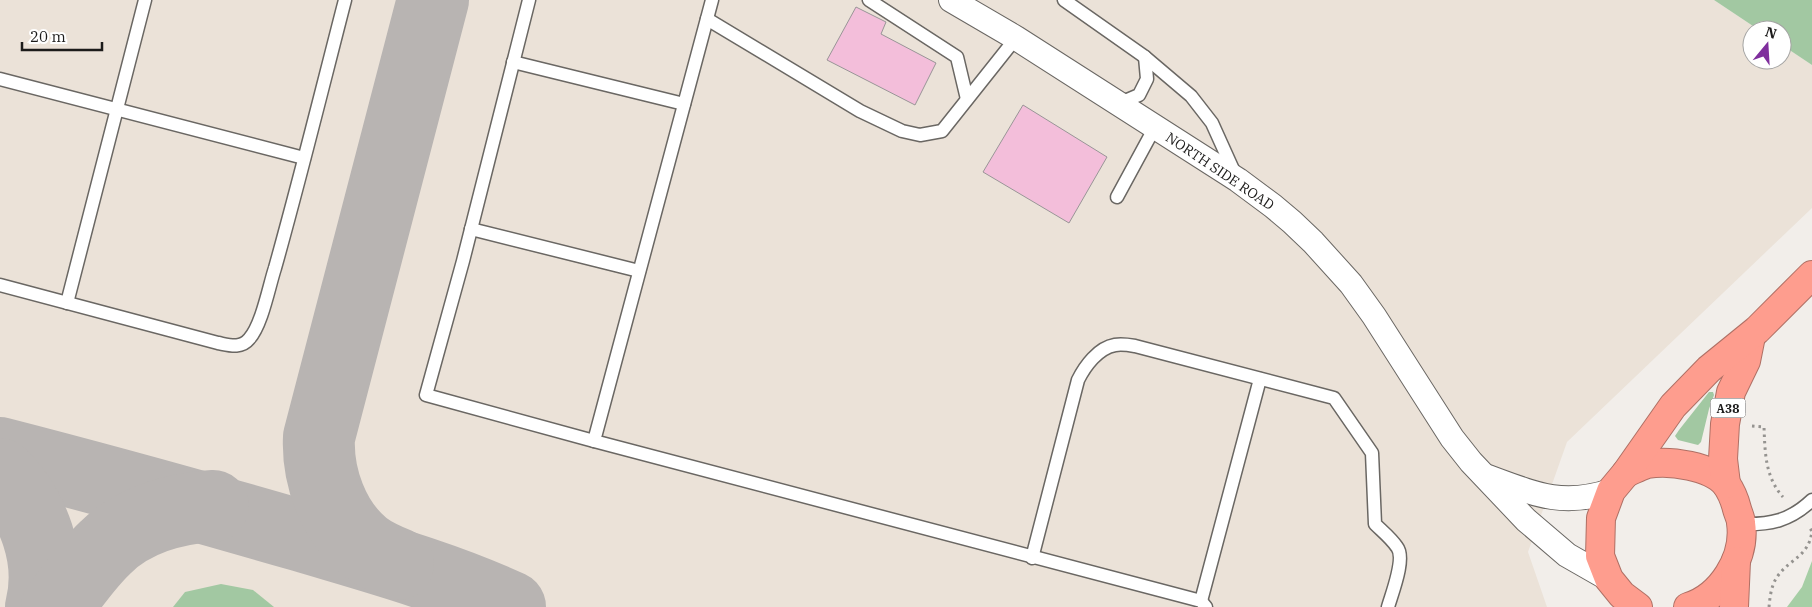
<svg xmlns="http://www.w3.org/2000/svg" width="1812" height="607" viewBox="0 0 1812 607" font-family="'IBM Plex Serif',serif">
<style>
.built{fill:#ebe2d8}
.green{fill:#a2c8a2}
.forest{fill:#a6cea5}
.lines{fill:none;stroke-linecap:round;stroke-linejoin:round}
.taxiway{stroke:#b8b4b2;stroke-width:72}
.building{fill:#f3beda;stroke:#999597}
.lane-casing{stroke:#6a6763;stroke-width:15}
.street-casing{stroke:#6a6763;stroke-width:26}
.highway-casing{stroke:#af7065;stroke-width:30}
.path{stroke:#959390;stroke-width:3;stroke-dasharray:2.5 4;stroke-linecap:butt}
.lane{stroke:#fff;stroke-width:12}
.street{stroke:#fff;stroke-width:24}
.highway{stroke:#fe9d8e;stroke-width:28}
.labels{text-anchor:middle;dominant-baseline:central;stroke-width:5;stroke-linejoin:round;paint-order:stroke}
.shield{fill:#fff;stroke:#605f5f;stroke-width:1}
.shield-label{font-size:12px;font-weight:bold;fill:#1c1b1a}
.street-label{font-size:14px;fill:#1c1b1a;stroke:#fff}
</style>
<rect width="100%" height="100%" fill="#f2eeea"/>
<path class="built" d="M0,0H1714L1759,30H1752V60H1782V45L1812,65V208L1567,442L1528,552L1547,607H0Z"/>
<g class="green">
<path d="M1714,0H1812V65L1782,45V30H1759Z"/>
<path d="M1709,392H1713L1714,395L1709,409L1701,442L1698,445L1678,440L1675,436L1679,430Z"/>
<path d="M221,584L253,590L274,607H173L185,592Z"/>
</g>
<path class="forest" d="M1812,561V607H1787L1802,587Z"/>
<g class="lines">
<g class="taxiway">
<path d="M0,453C101,479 202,507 302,536C372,557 443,576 510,607"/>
<path d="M0,474C34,508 53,559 41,607"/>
<path d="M398,564C386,559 374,554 364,546C333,521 317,476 319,437L433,0"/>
<path d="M57,607C72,587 87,565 105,548C133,520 175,508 213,506"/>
</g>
</g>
<g class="building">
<path d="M856,7L886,22L881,34L936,63L915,105L827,60Z"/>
<path d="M1023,105L1107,157L1069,223L983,172Z"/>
</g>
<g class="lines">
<g class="lane-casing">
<g id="lane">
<path d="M529,0L463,261L426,395L594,441"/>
<path d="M712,0L594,441L1201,601L1206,607"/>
<path d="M869,0L957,57L967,99"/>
<path d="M1064,0L1145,57L1191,96L1212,123L1235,174"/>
<path d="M707,19L860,111L902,131L920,135L942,131L1016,38"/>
<path d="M513,62L684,104"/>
<path d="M0,79L304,158"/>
<path d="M1118,104L1139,95L1147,79L1145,57"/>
<path d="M1117,197L1155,127"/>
<path d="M471,229L639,271"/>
<path d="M0,285L218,343C229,345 241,349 249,339C262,325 269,286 275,268C300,179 322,89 345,0"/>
<path d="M67,303L145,0"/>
<path d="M1741,524C1770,525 1790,521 1812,500"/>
<path d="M1032,558L1078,380C1085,366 1098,348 1115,345C1121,344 1129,345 1135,346L1334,398L1372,453L1375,524C1382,531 1391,538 1397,547C1406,558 1392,593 1388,607"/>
<path d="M1201,601L1260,379"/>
</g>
</g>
<g class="street-casing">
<g id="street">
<path d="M951,0L1016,38L1238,180L1273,206L1292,222L1313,242L1351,284L1374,316L1452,438L1471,462L1526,520L1567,555L1609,579"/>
<path d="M1488,477C1534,494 1562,507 1611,491"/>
</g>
</g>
<g class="highway-casing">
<g id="highway">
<path d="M1626,473C1633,470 1640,466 1647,464C1670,460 1711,466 1726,484C1731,491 1735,501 1737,509C1738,513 1741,519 1741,523C1746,558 1721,597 1688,607"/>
<path d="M1726,484L1723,459L1725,424L1731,392L1746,361L1751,336"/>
<path d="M1638,607L1622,595L1609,579L1600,556L1601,518L1611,491L1626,473L1673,406L1709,369L1757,330L1812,275"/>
<path d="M1734,607L1736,561"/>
</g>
</g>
<g class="path">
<path d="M1752,426L1764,427C1765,452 1765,477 1783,497"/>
<path d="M1769,607C1770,597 1771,586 1777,577C1789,559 1809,557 1812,531L1808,526"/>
</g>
<use href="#lane" class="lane"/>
<use href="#street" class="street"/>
<use href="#highway" class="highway"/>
</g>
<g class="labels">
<rect class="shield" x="1710.5" y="398.5" width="35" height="19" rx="4"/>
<g class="shield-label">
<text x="1728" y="408">A38</text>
</g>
<g class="street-label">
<text transform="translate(1220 171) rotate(34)">NORTH SIDE ROAD</text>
</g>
</g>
<g transform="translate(1767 45) rotate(18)"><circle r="24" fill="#ffffff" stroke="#a4a4a3"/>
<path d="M0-4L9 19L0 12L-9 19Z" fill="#7f2e9d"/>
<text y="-8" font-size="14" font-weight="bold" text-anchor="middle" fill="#1c1b1a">N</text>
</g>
<path d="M22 42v8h80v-8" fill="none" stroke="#1c1b1a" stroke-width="2.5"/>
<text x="30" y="42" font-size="15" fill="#1c1b1a" stroke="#ffffff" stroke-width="4" paint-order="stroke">20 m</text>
</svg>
